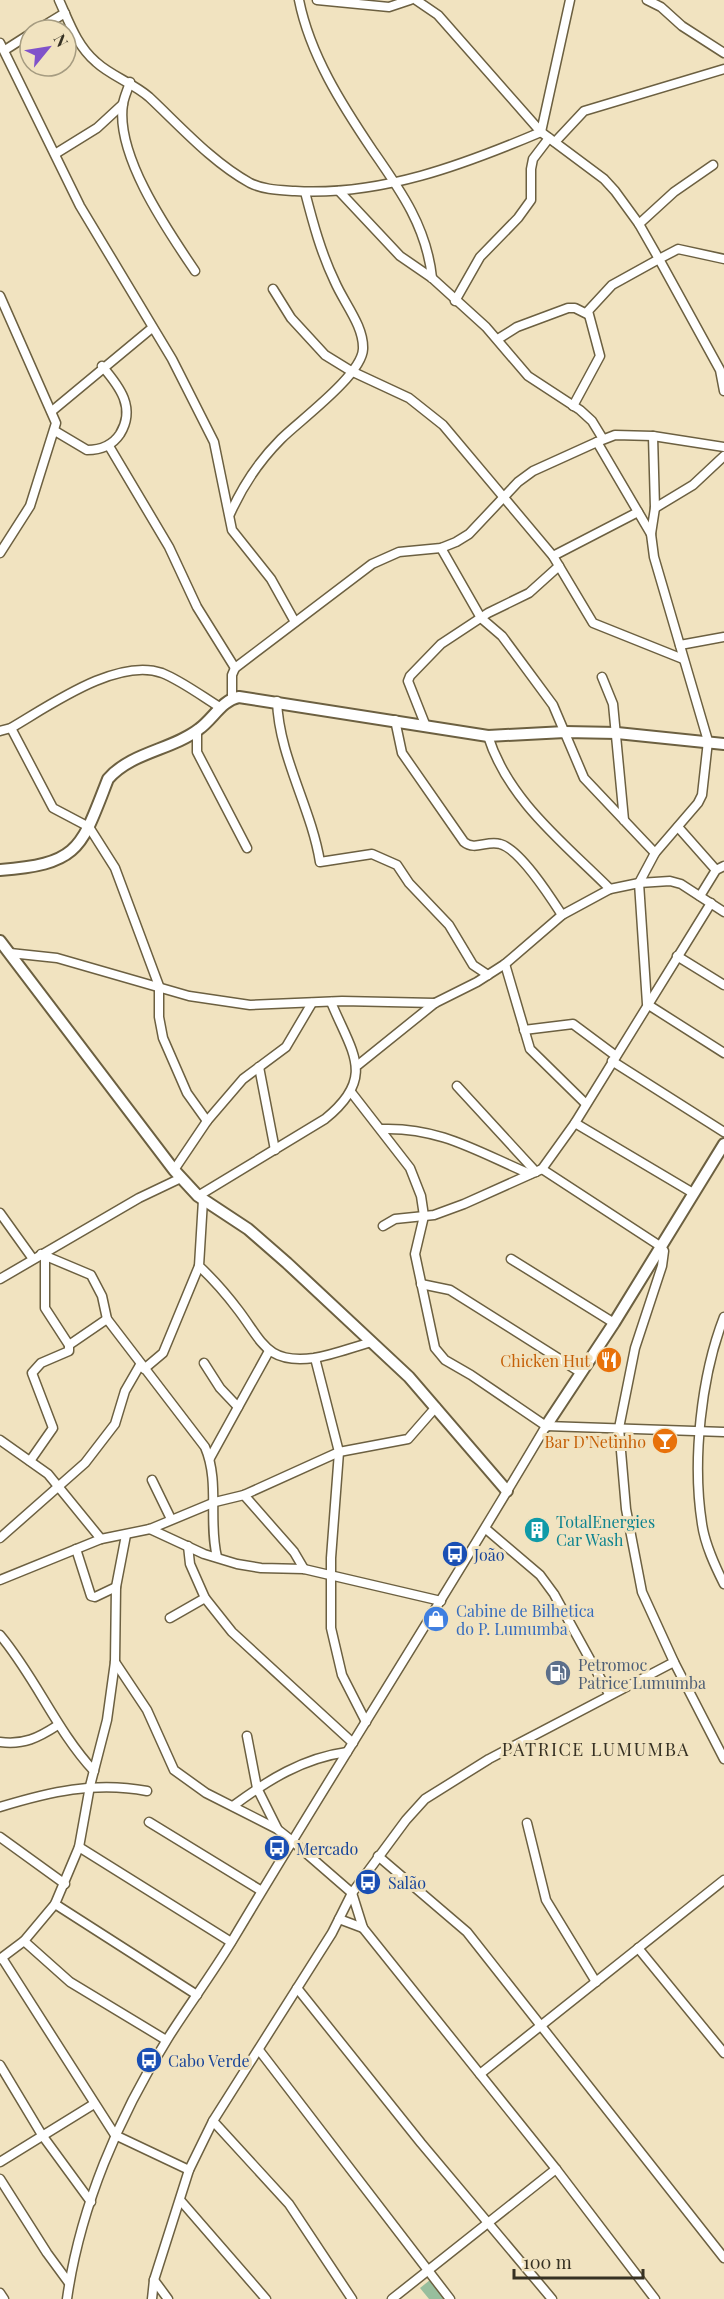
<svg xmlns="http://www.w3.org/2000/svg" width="724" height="2299" viewBox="0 0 724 2299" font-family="'Playfair Display',serif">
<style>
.green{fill:#98be9d}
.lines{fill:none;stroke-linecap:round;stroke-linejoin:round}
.minor-casing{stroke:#6c6041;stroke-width:11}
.tertiary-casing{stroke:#6c6041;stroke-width:14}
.minor{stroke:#fff;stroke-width:8}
.tertiary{stroke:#fff;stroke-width:10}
.labels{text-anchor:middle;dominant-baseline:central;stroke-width:6;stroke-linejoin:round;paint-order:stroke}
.food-label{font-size:16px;fill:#c56008;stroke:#f1e3c0;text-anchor:end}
.culture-label{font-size:16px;fill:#0d838f;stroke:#f1e3c0;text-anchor:start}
.transit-label{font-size:16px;fill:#164399;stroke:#f1e3c0;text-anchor:start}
.shop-label{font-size:16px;fill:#366cbe;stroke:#f1e3c0;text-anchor:start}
.service-label{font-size:16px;fill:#4e5e75;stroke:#f1e3c0;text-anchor:start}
.neighbourhood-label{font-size:18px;letter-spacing:1.5px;fill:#363123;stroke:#f1e3c0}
</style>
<rect width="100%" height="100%" fill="#f1e3c0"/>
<path class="green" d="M430,2280L445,2299H429L420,2288Z"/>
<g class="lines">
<g class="minor-casing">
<g id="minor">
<path d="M59,0C69,22 77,46 96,62C111,76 133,83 149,97C181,127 212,162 250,183C264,190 280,190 295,191C381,196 463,165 541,132"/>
<path d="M299,0C310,55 342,105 373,151C401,191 427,228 432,278"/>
<path d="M317,0L389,7L410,0"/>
<path d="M416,0L438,15L541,132L604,179L615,191L639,224L659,259L678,249L724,259"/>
<path d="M647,0L661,7L682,26L724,53"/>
<path d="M37,30L65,13"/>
<path d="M0,43L80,206L172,359L214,442L232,530L271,579L295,622"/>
<path d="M5,50L30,34"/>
<path d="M130,82C128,89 124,97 123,104C115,155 168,231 195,271"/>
<path d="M541,132L570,0"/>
<path d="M555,142L584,111L724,69"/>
<path d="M55,154L97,128L123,104"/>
<path d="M339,191L400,256L432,278L486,327L528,376L580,410L592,421L603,439"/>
<path d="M639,224L674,192L713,165"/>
<path d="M273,289L291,318L325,355L351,371L409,398L443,425L553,556L593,623L683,659"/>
<path d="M0,296L56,423L30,506L0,553"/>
<path d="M455,301L480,257L518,218L531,200V169L533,159L549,138"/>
<path d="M498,339L517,327L568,308H575L587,314"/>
<path d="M573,406L600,356L588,311L612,285L659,259L720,370L724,391"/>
<path d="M52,411L152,328"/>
<path d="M55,431L87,450C101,450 112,446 120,434C136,408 120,387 102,366"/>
<path d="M653,436L655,508L651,534L654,557L708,741L702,795L698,803L655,853L639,883L647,1004L724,1053"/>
<path d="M597,442L651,534"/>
<path d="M109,446L169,547L197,607L235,668"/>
<path d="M655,508L693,485L724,456"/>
<path d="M230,514C242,487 260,460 281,439C299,421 362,375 363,349C364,326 344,303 335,282C321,253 313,223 305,192"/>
<path d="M441,548L481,618L502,636L553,705L584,778L655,853"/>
<path d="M553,556L638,512"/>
<path d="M680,645L724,637"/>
<path d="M602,677L613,704L624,820"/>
<path d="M232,698V675L235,668L372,564L399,552L441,548L456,542L469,534L518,482L533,471L597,442L615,435L653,436L724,447"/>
<path d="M277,701C279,757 311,807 320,862L372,854L397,865L409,883L449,925L473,965L488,975"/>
<path d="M395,720L402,753L464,842C475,851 487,840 500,844C520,849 551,898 562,915"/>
<path d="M425,724L408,681L410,676L441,644L488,613L529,593L559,566"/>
<path d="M11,728L53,808L89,827L115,868L159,986V1017L163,1038L187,1093L207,1121"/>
<path d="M0,731L11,728C49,706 117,657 162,673C182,681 203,697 221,708"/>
<path d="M197,731V752L247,848"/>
<path d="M488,736C508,800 564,843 610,889"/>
<path d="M678,827L716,870"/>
<path d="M700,896L716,870L724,866"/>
<path d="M10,953L57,958L189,996L250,1005L342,1001L435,1003"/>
<path d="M677,956L724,985"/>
<path d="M505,964L530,1049L585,1103"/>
<path d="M524,1030L573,1024L616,1056"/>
<path d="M612,1061L724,1132"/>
<path d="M358,1065L435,1003L477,982L505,964L562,915L610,889L639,883L670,881L681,884L724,912"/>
<path d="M259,1067L275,1150"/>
<path d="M457,1086L536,1172"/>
<path d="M351,1092L410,1168L421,1196L424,1216L415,1254L435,1348L445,1360L471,1375L546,1426L724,1432"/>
<path d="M575,1123L693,1193"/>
<path d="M382,1129C440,1127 478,1152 530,1174"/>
<path d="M542,1169L660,1246L664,1251L662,1266L635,1348L619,1428L626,1509L642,1592L674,1662L724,1759"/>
<path d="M174,1170L207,1121L243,1079L286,1047L312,1003"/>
<path d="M198,1196L325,1119C377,1077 352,1053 331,1002"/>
<path d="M203,1200L199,1266C214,1280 227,1295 239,1311C263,1343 267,1364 314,1358C333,1355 353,1347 372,1342"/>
<path d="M0,1213L33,1259"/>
<path d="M383,1226L395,1219L434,1215L464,1204L542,1169L575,1123L711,903"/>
<path d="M41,1254L91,1275L102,1296L107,1319L205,1447C220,1482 208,1521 217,1557"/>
<path d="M45,1257V1308L69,1345"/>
<path d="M511,1259L614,1323"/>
<path d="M0,1279L139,1198L181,1178"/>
<path d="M421,1284L450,1290L580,1372"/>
<path d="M724,1317C701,1376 692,1461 702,1524C705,1545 715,1566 724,1584"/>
<path d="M315,1358L339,1452L331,1558V1628L342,1675L366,1722"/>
<path d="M204,1363L220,1388L238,1407"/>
<path d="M144,1369L163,1353L199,1266"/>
<path d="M0,1440L48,1474L101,1539"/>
<path d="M210,1458L269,1351"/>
<path d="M30,1461L53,1428L32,1373L41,1363L69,1351V1345L107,1319"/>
<path d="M152,1480L171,1519"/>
<path d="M244,1495L294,1552L304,1569"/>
<path d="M150,1529L204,1554L237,1564L261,1568L304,1569L441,1601"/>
<path d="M486,1529L540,1575L554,1594L609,1694"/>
<path d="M0,1538L85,1463L115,1424L125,1391L140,1365"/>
<path d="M188,1546L190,1564L205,1598L232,1632L353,1743"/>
<path d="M76,1549L91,1596L95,1597L116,1587"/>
<path d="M0,1580L101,1539L150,1529L215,1502L244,1495L339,1452L408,1439L436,1407"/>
<path d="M170,1618L205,1598"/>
<path d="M0,1635C36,1678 56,1730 94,1771"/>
<path d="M115,1662L147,1710L174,1770L206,1793L277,1829L291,1840L352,1893L363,1928L375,1943L556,2169L655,2299"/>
<path d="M247,1736L257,1788L277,1828"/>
<path d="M0,1742C24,1745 38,1738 58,1725"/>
<path d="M233,1806C268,1780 303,1758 347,1752"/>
<path d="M0,1807C49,1792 95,1781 147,1791"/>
<path d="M149,1822L260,1890"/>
<path d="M527,1823L546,1900L596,1982"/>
<path d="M0,1837L65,1884"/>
<path d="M79,1847L231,1942"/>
<path d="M378,1856L467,1932L724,2258"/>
<path d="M55,1904L197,1995"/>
<path d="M339,1919L363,1928"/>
<path d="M24,1941L70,1982L166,2040"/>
<path d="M638,1948L724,2053"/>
<path d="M2,1958L115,2135L189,2170"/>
<path d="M0,1959L24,1941L55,1904L79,1847L90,1786L107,1720L115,1662L116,1587L126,1535"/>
<path d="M297,1988L421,2143L552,2299"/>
<path d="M259,2050L450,2299"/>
<path d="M0,2065L42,2135L91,2202"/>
<path d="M480,2074L724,1880"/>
<path d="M213,2121L289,2204L352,2299"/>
<path d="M0,2162L94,2104"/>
<path d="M0,2179L47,2253L69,2283"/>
<path d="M181,2201L266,2299"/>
<path d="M154,2280L168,2299"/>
<path d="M0,2293L4,2299"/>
<path d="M67,2299C80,2207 119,2116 168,2038C189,2005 212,1974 232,1941C335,1768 444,1599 546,1426"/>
<path d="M152,2299L154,2280L189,2170L213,2121L332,1933L352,1893L406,1820L425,1799L489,1759L674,1662"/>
<path d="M392,2299L556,2169"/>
</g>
</g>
<g class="tertiary-casing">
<g id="tertiary">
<path d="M0,870C80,864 81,848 108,779C131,752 172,750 199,729C213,719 222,700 239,697L488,736L565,732L617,733L724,744"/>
<path d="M0,941L174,1170L198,1196L248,1229L287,1263L409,1377L507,1491"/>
<path d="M546,1426L614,1323L724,1144"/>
</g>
</g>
<use href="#minor" class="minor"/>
<use href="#tertiary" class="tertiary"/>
</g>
<defs>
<g id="restaurant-disc" transform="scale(1.35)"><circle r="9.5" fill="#e8710a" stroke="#f1e3c0"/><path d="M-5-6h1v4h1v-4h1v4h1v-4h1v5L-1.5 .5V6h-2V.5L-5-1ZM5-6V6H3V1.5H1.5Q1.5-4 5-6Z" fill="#fff"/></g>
<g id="bar-disc" transform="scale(1.35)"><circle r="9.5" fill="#e8710a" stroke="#f1e3c0"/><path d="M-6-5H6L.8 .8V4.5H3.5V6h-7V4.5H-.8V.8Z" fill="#fff"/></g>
<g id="building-disc" transform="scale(1.35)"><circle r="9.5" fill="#0f9aa8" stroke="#f1e3c0"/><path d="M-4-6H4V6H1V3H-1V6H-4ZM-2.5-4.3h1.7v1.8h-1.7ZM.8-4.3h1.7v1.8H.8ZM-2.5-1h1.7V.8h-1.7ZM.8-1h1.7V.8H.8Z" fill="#fff"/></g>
<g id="bus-disc" transform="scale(1.35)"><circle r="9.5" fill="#1a4fb4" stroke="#f1e3c0"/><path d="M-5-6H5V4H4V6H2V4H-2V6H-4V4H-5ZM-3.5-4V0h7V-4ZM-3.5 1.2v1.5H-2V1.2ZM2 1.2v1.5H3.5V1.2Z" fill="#fff"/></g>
<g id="shop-disc" transform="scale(1.35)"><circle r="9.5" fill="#3f7fe0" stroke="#f1e3c0"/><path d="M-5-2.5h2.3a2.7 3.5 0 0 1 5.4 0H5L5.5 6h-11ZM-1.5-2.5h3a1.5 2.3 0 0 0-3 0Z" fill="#fff"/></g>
<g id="fuel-disc" transform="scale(1.35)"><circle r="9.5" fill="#5c6f8a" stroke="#f1e3c0"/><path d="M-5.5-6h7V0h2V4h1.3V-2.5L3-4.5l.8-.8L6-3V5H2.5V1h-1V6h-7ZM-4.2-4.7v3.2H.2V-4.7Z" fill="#fff"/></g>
</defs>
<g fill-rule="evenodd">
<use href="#restaurant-disc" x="609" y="1360"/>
<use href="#bar-disc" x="665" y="1441"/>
<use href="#building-disc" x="537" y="1530"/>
<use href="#bus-disc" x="455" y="1554"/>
<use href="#shop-disc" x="436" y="1619"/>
<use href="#fuel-disc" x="558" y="1673"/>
<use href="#bus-disc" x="277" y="1848"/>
<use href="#bus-disc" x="368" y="1882"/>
<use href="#bus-disc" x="149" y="2060"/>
</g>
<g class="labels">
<g class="food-label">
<text x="590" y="1360">Chicken Hut</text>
<text x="646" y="1441">Bar D’Netinho</text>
</g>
<g class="culture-label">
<text x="556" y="1521">TotalEnergies<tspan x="556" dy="18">Car Wash</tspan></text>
</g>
<g class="transit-label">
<text x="474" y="1554">João</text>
<text x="296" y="1848">Mercado</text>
<text x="388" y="1882">Salão</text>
<text x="168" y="2060">Cabo Verde</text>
</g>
<g class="shop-label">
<text x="456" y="1610">Cabine de Bilhetica<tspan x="456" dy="18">do P. Lumumba</tspan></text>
</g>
<g class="service-label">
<text x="578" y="1664">Petromoc<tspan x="578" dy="18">Patrice Lumumba</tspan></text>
</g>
<g class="neighbourhood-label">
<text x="596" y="1749">PATRICE LUMUMBA</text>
</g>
</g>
<g transform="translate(48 48) rotate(60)"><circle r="28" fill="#f1e3c0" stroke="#a69c81" stroke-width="1.5"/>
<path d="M0-4.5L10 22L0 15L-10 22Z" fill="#8052ca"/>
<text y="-9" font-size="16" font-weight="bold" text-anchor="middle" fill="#363123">N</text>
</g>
<path d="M514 2269v9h129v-9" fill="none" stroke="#363123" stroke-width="3"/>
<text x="523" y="2269" font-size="18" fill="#363123" stroke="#f1e3c0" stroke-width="4.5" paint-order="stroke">100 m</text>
</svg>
